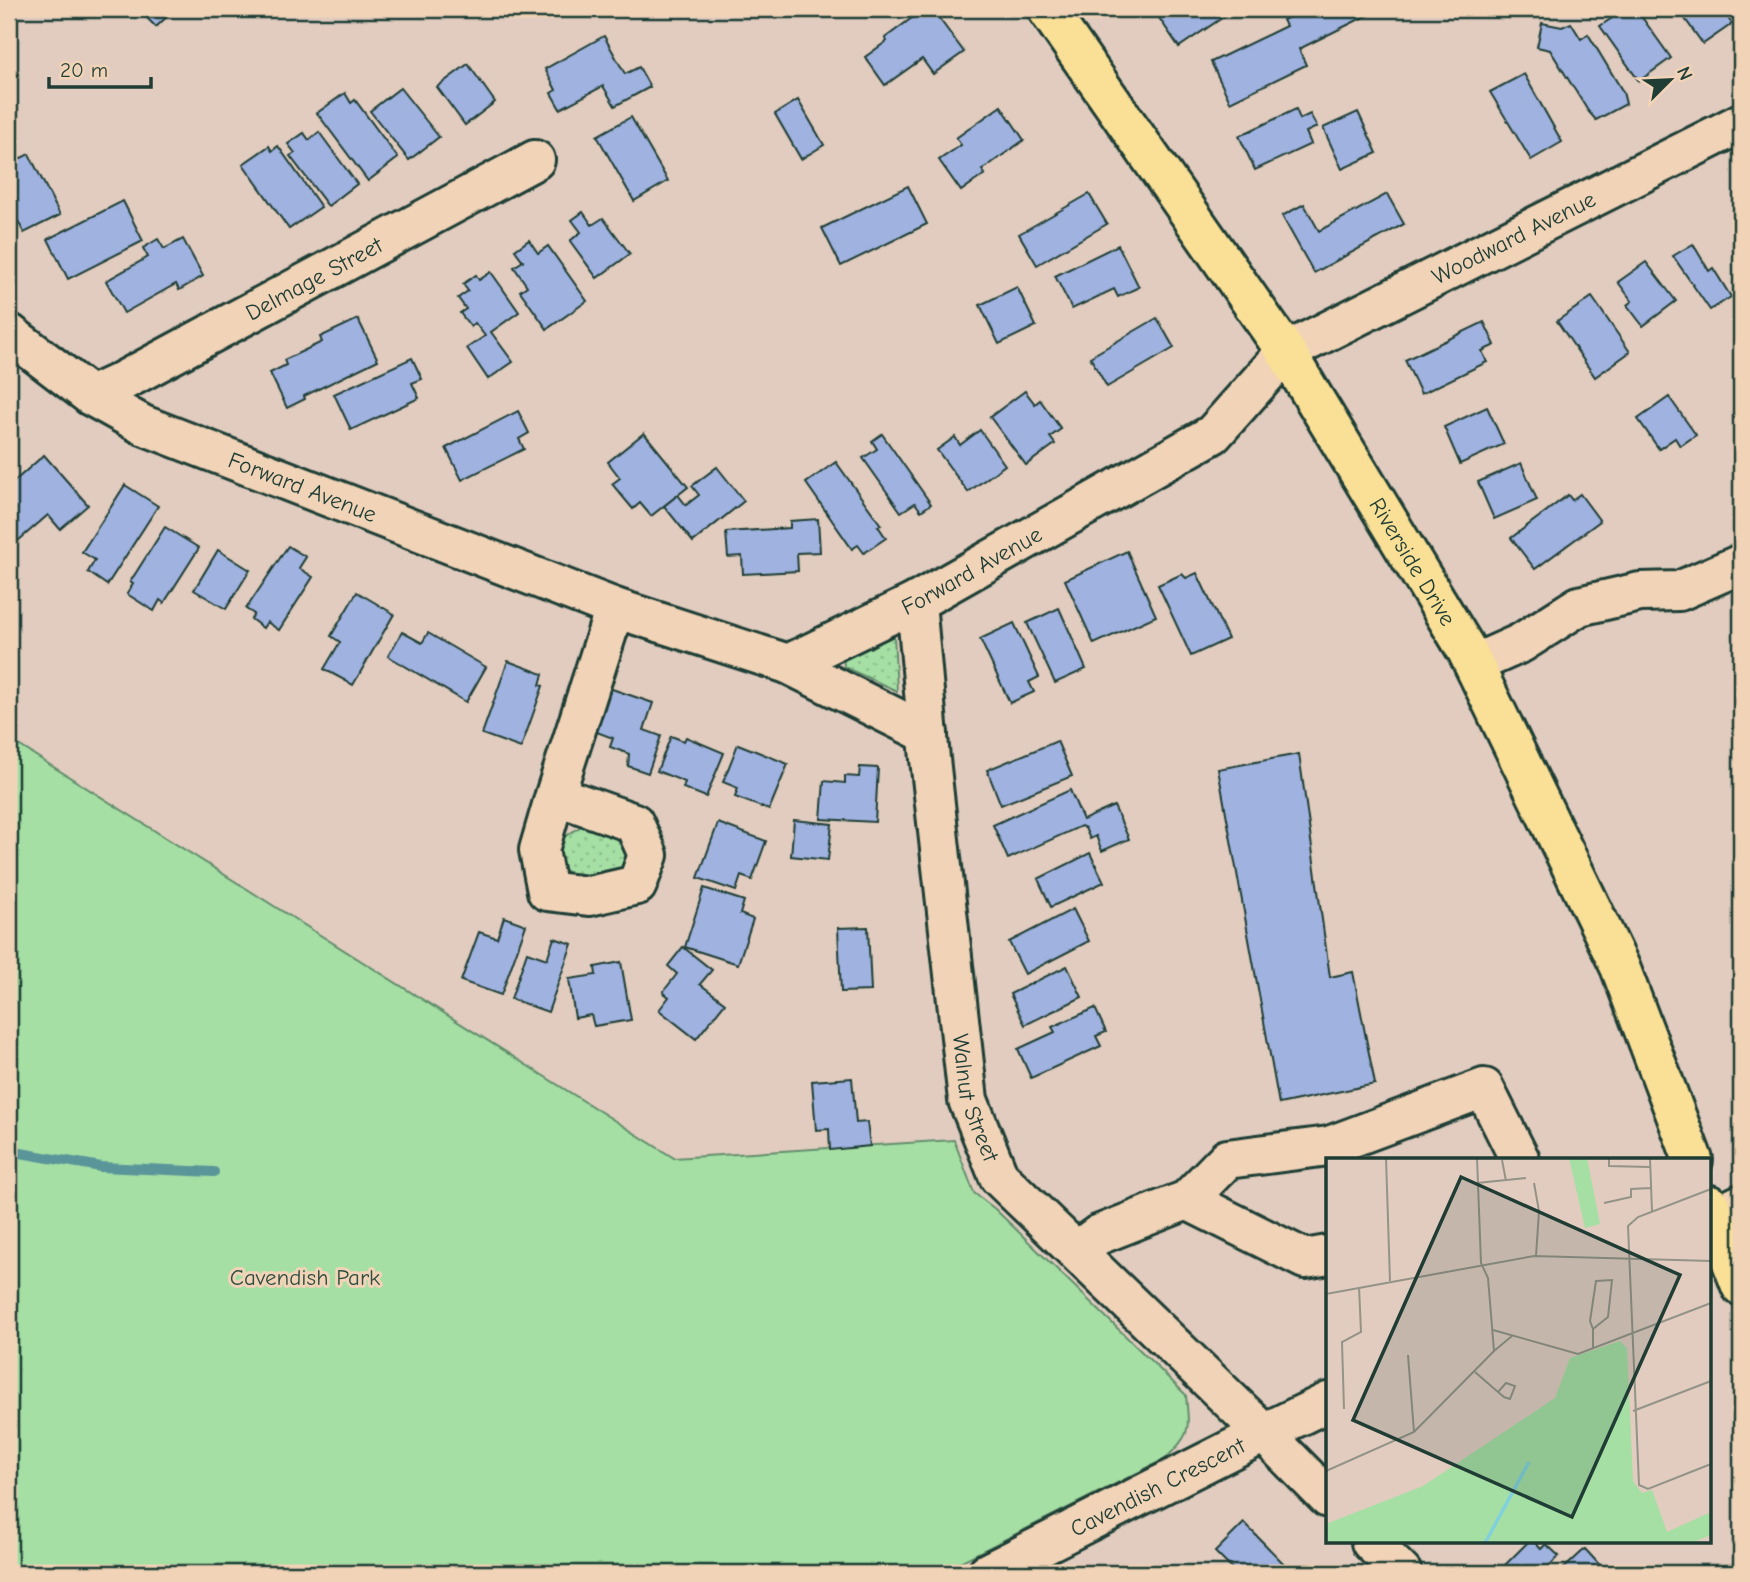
<svg xmlns="http://www.w3.org/2000/svg" width="1750" height="1582" viewBox="0 0 1750 1582" font-family="'Comic Neue',sans-serif">
<style>
.grass{fill:url(#grass-dots);stroke:#628e6c;stroke-width:2}
.park{fill:#a5dfa4;stroke:#628e6c;stroke-width:2}
.lines{fill:none;stroke-linecap:round;stroke-linejoin:round}
.stream{stroke:#5a9599;stroke-width:10}
.building{fill:#a0b2e0;stroke:#1f3d34;stroke-width:2}
.minor-casing{stroke:#1f3d34;stroke-width:44}
.major-casing{stroke:#1f3d34;stroke-width:44}
.minor{stroke:#f1d3b7;stroke-width:38}
.major{stroke:#fadf96;stroke-width:38}
.labels{text-anchor:middle;dominant-baseline:central;stroke-width:6;stroke-linejoin:round;paint-order:stroke}
.street-label{font-size:23px;fill:#1f3d34;stroke:#f1d3b7}
.park-label{font-size:23px;fill:#2c4d3f;stroke:#f1d3b7}
.inset-river{fill:none;stroke:#81d0dd;stroke-width:3.5}
.inset-road{fill:none;stroke:#939387;stroke-width:2}
.view{fill:#1f3d34;fill-opacity:0.15;stroke:#1f3d34;stroke-width:3.5}
.inset-edge{fill:none;stroke:#1f3d34;stroke-width:3.5}
</style>
<defs>
<pattern id="grass-dots" width="8" height="8" patternUnits="userSpaceOnUse" patternTransform="scale(1.75)"><rect width="8" height="8" fill="#a5dfa4"/><path d="M2 2h.1M6 6h.1" fill="none" stroke="#8ec08e" stroke-width="1.8" stroke-linecap="round"/></pattern>
</defs>
<rect width="100%" height="100%" fill="#e1ccbf"/>
<filter id="ink" filterUnits="userSpaceOnUse"><feTurbulence type="fractalNoise" baseFrequency=".0143" numOctaves="2"/><feDisplacementMap in="SourceGraphic" scale="14" xChannelSelector="R" yChannelSelector="G"/><feConvolveMatrix kernelMatrix="1 2 1 2 8 2 1 2 1" color-interpolation-filters="sRGB"/></filter>
<g filter="url(#ink)">
<g class="grass">
<path d="M894,635L897,691L844,667L843,649Z"/>
<path d="M583,825L625,841L632,860L620,879L574,878L556,862L561,839Z"/>
</g>
<path class="park" d="M9,739L674,1158L954,1140L974,1193L995,1209L1186,1395C1189,1429 1192,1434 1165,1459L938,1573H9Z"/>
<g class="lines">
<path class="stream" d="M9,1151L101,1167L214,1172"/>
</g>
<g class="building">
<path d="M138,9H175L156,27Z"/>
<path d="M924,9H932L964,52L933,74L922,59L885,85L865,57L887,41L885,38Z"/>
<path d="M1153,9H1230L1232,11L1179,47Z"/>
<path d="M1305,9H1380L1299,49L1306,65L1230,102L1211,62L1286,26L1283,20Z"/>
<path d="M1626,9H1636L1671,58L1639,81L1600,26Z"/>
<path d="M1678,9H1722L1732,24L1703,44Z"/>
<path d="M1542,23L1562,27L1571,23L1581,39L1588,34L1623,92L1626,104L1596,120L1588,111L1550,50L1537,47Z"/>
<path d="M604,36L625,74L639,67L650,87L615,106L603,86L560,109L551,93L556,90L545,69Z"/>
<path d="M468,64L495,102L465,125L437,87Z"/>
<path d="M1524,74L1562,142L1531,160L1490,92Z"/>
<path d="M400,88L439,137L409,160L370,111Z"/>
<path d="M345,93L351,103L355,100L398,158L368,181L317,113Z"/>
<path d="M798,100L824,145L801,159L775,114Z"/>
<path d="M1001,106L1024,140L982,170L985,174L961,191L939,160L961,145L956,138Z"/>
<path d="M1296,109L1300,119L1310,114L1317,127L1306,132L1311,144L1255,170L1239,136Z"/>
<path d="M1358,112L1377,153L1342,169L1323,128Z"/>
<path d="M631,117L668,181L634,201L597,136Z"/>
<path d="M319,132L357,184L328,206L290,156L295,153L288,144L304,133L309,140Z"/>
<path d="M269,146L272,151L278,146L321,207L289,229L243,164Z"/>
<path d="M29,154L60,215L24,233L17,219L9,224V164Z"/>
<path d="M908,186L927,224L841,266L822,228Z"/>
<path d="M1089,194L1107,224L1037,265L1019,234Z"/>
<path d="M1387,194L1404,224L1314,273L1282,216L1304,204L1319,231Z"/>
<path d="M123,201L143,241L68,279L48,239Z"/>
<path d="M583,212L592,225L603,218L630,254L597,278L570,241L581,232L572,220Z"/>
<path d="M158,239L164,249L183,239L203,276L179,290L176,284L124,313L106,281L148,257L143,248Z"/>
<path d="M529,240L538,253L548,246L587,301L547,329L520,291L527,286L514,267L523,261L515,250Z"/>
<path d="M1693,244L1709,271L1713,268L1731,297L1710,310L1673,256Z"/>
<path d="M1118,245L1139,287L1118,297L1114,289L1072,309L1055,276Z"/>
<path d="M1646,262L1676,301L1643,326L1627,305L1632,301L1618,282Z"/>
<path d="M491,272L519,312L491,332L513,362L488,379L467,348L485,336L475,323L471,327L460,313L466,309L458,298L468,291L463,284L476,275L479,280Z"/>
<path d="M1017,287L1036,326L999,344L980,305Z"/>
<path d="M1592,297L1630,352L1595,377L1557,321Z"/>
<path d="M1157,318L1174,348L1107,387L1090,357Z"/>
<path d="M358,319L378,360L304,396L305,399L287,408L270,373L286,365L284,360L322,342L320,337Z"/>
<path d="M1484,322L1495,345L1482,351L1487,362L1421,394L1405,360Z"/>
<path d="M412,358L422,379L412,383L419,398L351,430L334,394Z"/>
<path d="M1025,391L1035,404L1040,400L1061,429L1050,437L1055,444L1026,465L990,417Z"/>
<path d="M1669,397L1696,435L1680,446L1675,438L1659,449L1638,419Z"/>
<path d="M1487,407L1504,444L1460,464L1444,427Z"/>
<path d="M518,411L529,433L519,439L524,449L462,480L446,448Z"/>
<path d="M980,430L1005,465L968,492L937,450L955,437L960,445Z"/>
<path d="M644,433L688,487L651,516L640,503L633,509L612,484L620,478L608,462Z"/>
<path d="M882,434L931,504L921,511L915,503L901,512L863,458L877,449L872,441Z"/>
<path d="M44,455L88,505L60,529L48,515L11,547L9,544V486Z"/>
<path d="M836,462L881,525L878,526L886,538L864,553L858,545L852,549L806,483Z"/>
<path d="M1521,463L1537,500L1494,519L1478,482Z"/>
<path d="M717,467L744,501L693,542L664,506L678,495L686,505L699,495L692,486Z"/>
<path d="M125,485L158,506L107,585L88,572L95,560L82,552Z"/>
<path d="M1580,494L1600,521L1535,569L1511,538L1568,495L1572,500Z"/>
<path d="M818,519L820,552L797,553L798,571L743,574L742,556L728,557L726,532L790,528V521Z"/>
<path d="M165,527L199,548L164,603L160,600L154,611L127,594L133,584L130,582Z"/>
<path d="M288,546L306,557L299,568L313,577L279,630L267,622L263,628L251,619L254,614L246,609Z"/>
<path d="M218,550L250,570L226,609L194,590Z"/>
<path d="M1127,551L1156,616L1094,644L1065,580Z"/>
<path d="M1197,573L1228,639L1191,656L1158,585L1182,574L1186,578Z"/>
<path d="M357,592L394,614L353,685L324,669L340,642L331,636Z"/>
<path d="M1059,608L1086,669L1055,683L1027,623Z"/>
<path d="M1014,623L1039,677L1029,682L1034,692L1010,703L980,639Z"/>
<path d="M402,632L422,643L428,633L486,667L466,702L388,656Z"/>
<path d="M508,661L543,674L540,685L543,686L521,748L482,734Z"/>
<path d="M609,688L653,703L644,730L661,736L648,773L628,766L629,754L610,747L613,738L594,731Z"/>
<path d="M671,736L684,741L686,737L724,753L706,797L683,788L685,782L657,771Z"/>
<path d="M1057,741L1072,776L1001,805L987,770Z"/>
<path d="M738,744L788,764L769,810L735,797L738,788L723,782Z"/>
<path d="M1299,754L1330,977L1353,972L1375,1084L1279,1104L1218,769Z"/>
<path d="M860,767L878,768L875,822L821,819L824,781L845,783V776L859,777Z"/>
<path d="M1070,790L1083,820L1114,806L1129,839L1102,851L1096,836L1090,839L1085,828L1081,826L1008,859L993,825Z"/>
<path d="M794,820L832,824L828,860L791,856Z"/>
<path d="M718,823L766,841L752,880L741,876L736,891L698,878Z"/>
<path d="M1090,853L1104,882L1051,907L1038,879Z"/>
<path d="M704,888L744,901L740,914L753,919L738,964L685,947Z"/>
<path d="M1073,909L1089,941L1025,974L1009,942Z"/>
<path d="M504,917L526,925L501,995L461,981L479,932L497,938Z"/>
<path d="M868,927L871,991L841,992L838,928Z"/>
<path d="M554,938L572,944L548,1012L511,999L527,952L547,959Z"/>
<path d="M683,947L712,970L700,984L725,1003L696,1039L659,1010L669,997L663,992L677,974L668,966Z"/>
<path d="M621,962L631,1020L594,1026L591,1015L575,1018L569,979L596,975L595,967Z"/>
<path d="M1067,966L1082,997L1025,1025L1010,994Z"/>
<path d="M1095,1008L1106,1032L1096,1036L1101,1046L1031,1078L1018,1049L1055,1032L1052,1027Z"/>
<path d="M852,1078L856,1123L867,1122L870,1146L830,1150L829,1129L816,1130L812,1081Z"/>
<path d="M1244,1523L1293,1573H1236L1215,1552Z"/>
<path d="M1528,1542H1534L1541,1549L1546,1544L1559,1556L1542,1573H1497Z"/>
<path d="M1585,1549L1607,1573H1559Z"/>
</g>
<g class="lines">
<g class="minor-casing">
<g id="minor">
<path id="s1" d="M9,333L91,396L143,425L615,608L788,664L916,602L1213,434L1286,352L1741,123"/>
<path id="s2" d="M91,396L119,383L535,160"/>
<path id="s3" d="M916,602L930,759L968,1100L999,1177L1264,1433L1328,1498"/>
<path d="M788,664L928,734"/>
<path d="M1474,664L1521,643L1579,606L1640,592L1679,591L1741,564"/>
<path d="M555,795L634,823L648,855L637,885L589,896L547,891L539,850L555,795L615,608"/>
<path d="M1187,1200L1305,1259L1328,1255"/>
<path d="M1710,1219L1741,1204"/>
<path d="M1076,1251L1098,1235L1187,1200L1227,1159L1329,1146L1484,1088L1520,1160"/>
<path d="M1371,1542L1402,1573"/>
<path id="s4" d="M987,1573L1264,1433L1328,1402"/>
</g>
</g>
<g class="major-casing">
<g id="major">
<path id="s5" d="M1047,9L1286,352L1467,651L1620,967L1693,1160"/>
<path d="M1710,1205L1741,1286"/>
</g>
</g>
<use href="#minor" class="minor"/>
<use href="#major" class="major"/>
</g>
</g>
<g class="labels">
<g class="street-label">
<text stroke="none"><textPath href="#s1" startOffset="1699">Woodward Avenue</textPath></text>
<text stroke="none"><textPath href="#s2" startOffset="252">Delmage Street</textPath></text>
<text stroke="none"><textPath href="#s1" startOffset="334">Forward Avenue</textPath></text>
<text stroke="none"><textPath href="#s5" startOffset="663">Riverside Drive</textPath></text>
<text stroke="none"><textPath href="#s1" startOffset="1057">Forward Avenue</textPath></text>
<text stroke="none"><textPath href="#s3" startOffset="500">Walnut Street</textPath></text>
<text stroke="none"><textPath href="#s4" startOffset="191">Cavendish Crescent</textPath></text>
</g>
<g class="park-label">
<text x="305" y="1277">Cavendish Park</text>
</g>
</g>
<g transform="translate(1326 1158)">
<rect width="385" height="385" fill="#e1ccbf"/>
<path d="M243,0H261L274,66L259,70ZM385,354V377L365,385H317Z" fill="#a5dfa4"/>
<path d="M294,183L301,190L307,323L316,335L326,332L345,385H0V366L97,328L229,240L244,200Z" fill="#a5dfa4"/>
<path class="inset-river" d="M159,385L203,304"/>
<path class="inset-road" d="M60,0L64,123M283,0V8L324,9M324,0L326,54M176,2L180,23M151,25L200,20M208,25L213,53L210,98M385,31L312,59L302,68L313,327L322,331L385,306M278,45L305,39V31L325,30M0,136L208,98L385,103M267,171L264,163L270,123L286,122L282,159L267,171V190M167,172L252,196L385,145M168,193L186,178M82,197L88,274M149,214L172,234L178,239L184,241L189,228L180,225L172,234M18,251L16,184L35,174L33,129M307,253L385,223M0,313L88,274L168,193L162,120L155,105L151,0"/>
<path class="view" d="M135,19L354,117L246,359L27,262Z"/>
<rect width="385" height="385" class="inset-edge"/>
</g>
<rect width="1750" height="1582" fill="none" stroke="#f1d3b7" stroke-width="35"/>
<rect x="18" y="18" width="1715" height="1547" fill="none" stroke="#1f3d34" stroke-width="2.5" filter="url(#ink)"/>
<g transform="translate(1670 80) rotate(66)" stroke="#f1d3b7" stroke-width="5" paint-order="stroke">
<path d="M0-5L12 26L0 18L-12 26Z" fill="#1f3d34"/>
<text y="-10" font-size="19" font-weight="bold" text-anchor="middle" fill="#1f3d34">N</text>
</g>
<path d="M49 77v10h102v-10" fill="none" stroke="#1f3d34" stroke-width="3.5"/>
<text x="60" y="77" font-size="21" fill="#1f3d34" stroke="#f1d3b7" stroke-width="5" paint-order="stroke">20 m</text>
</svg>
